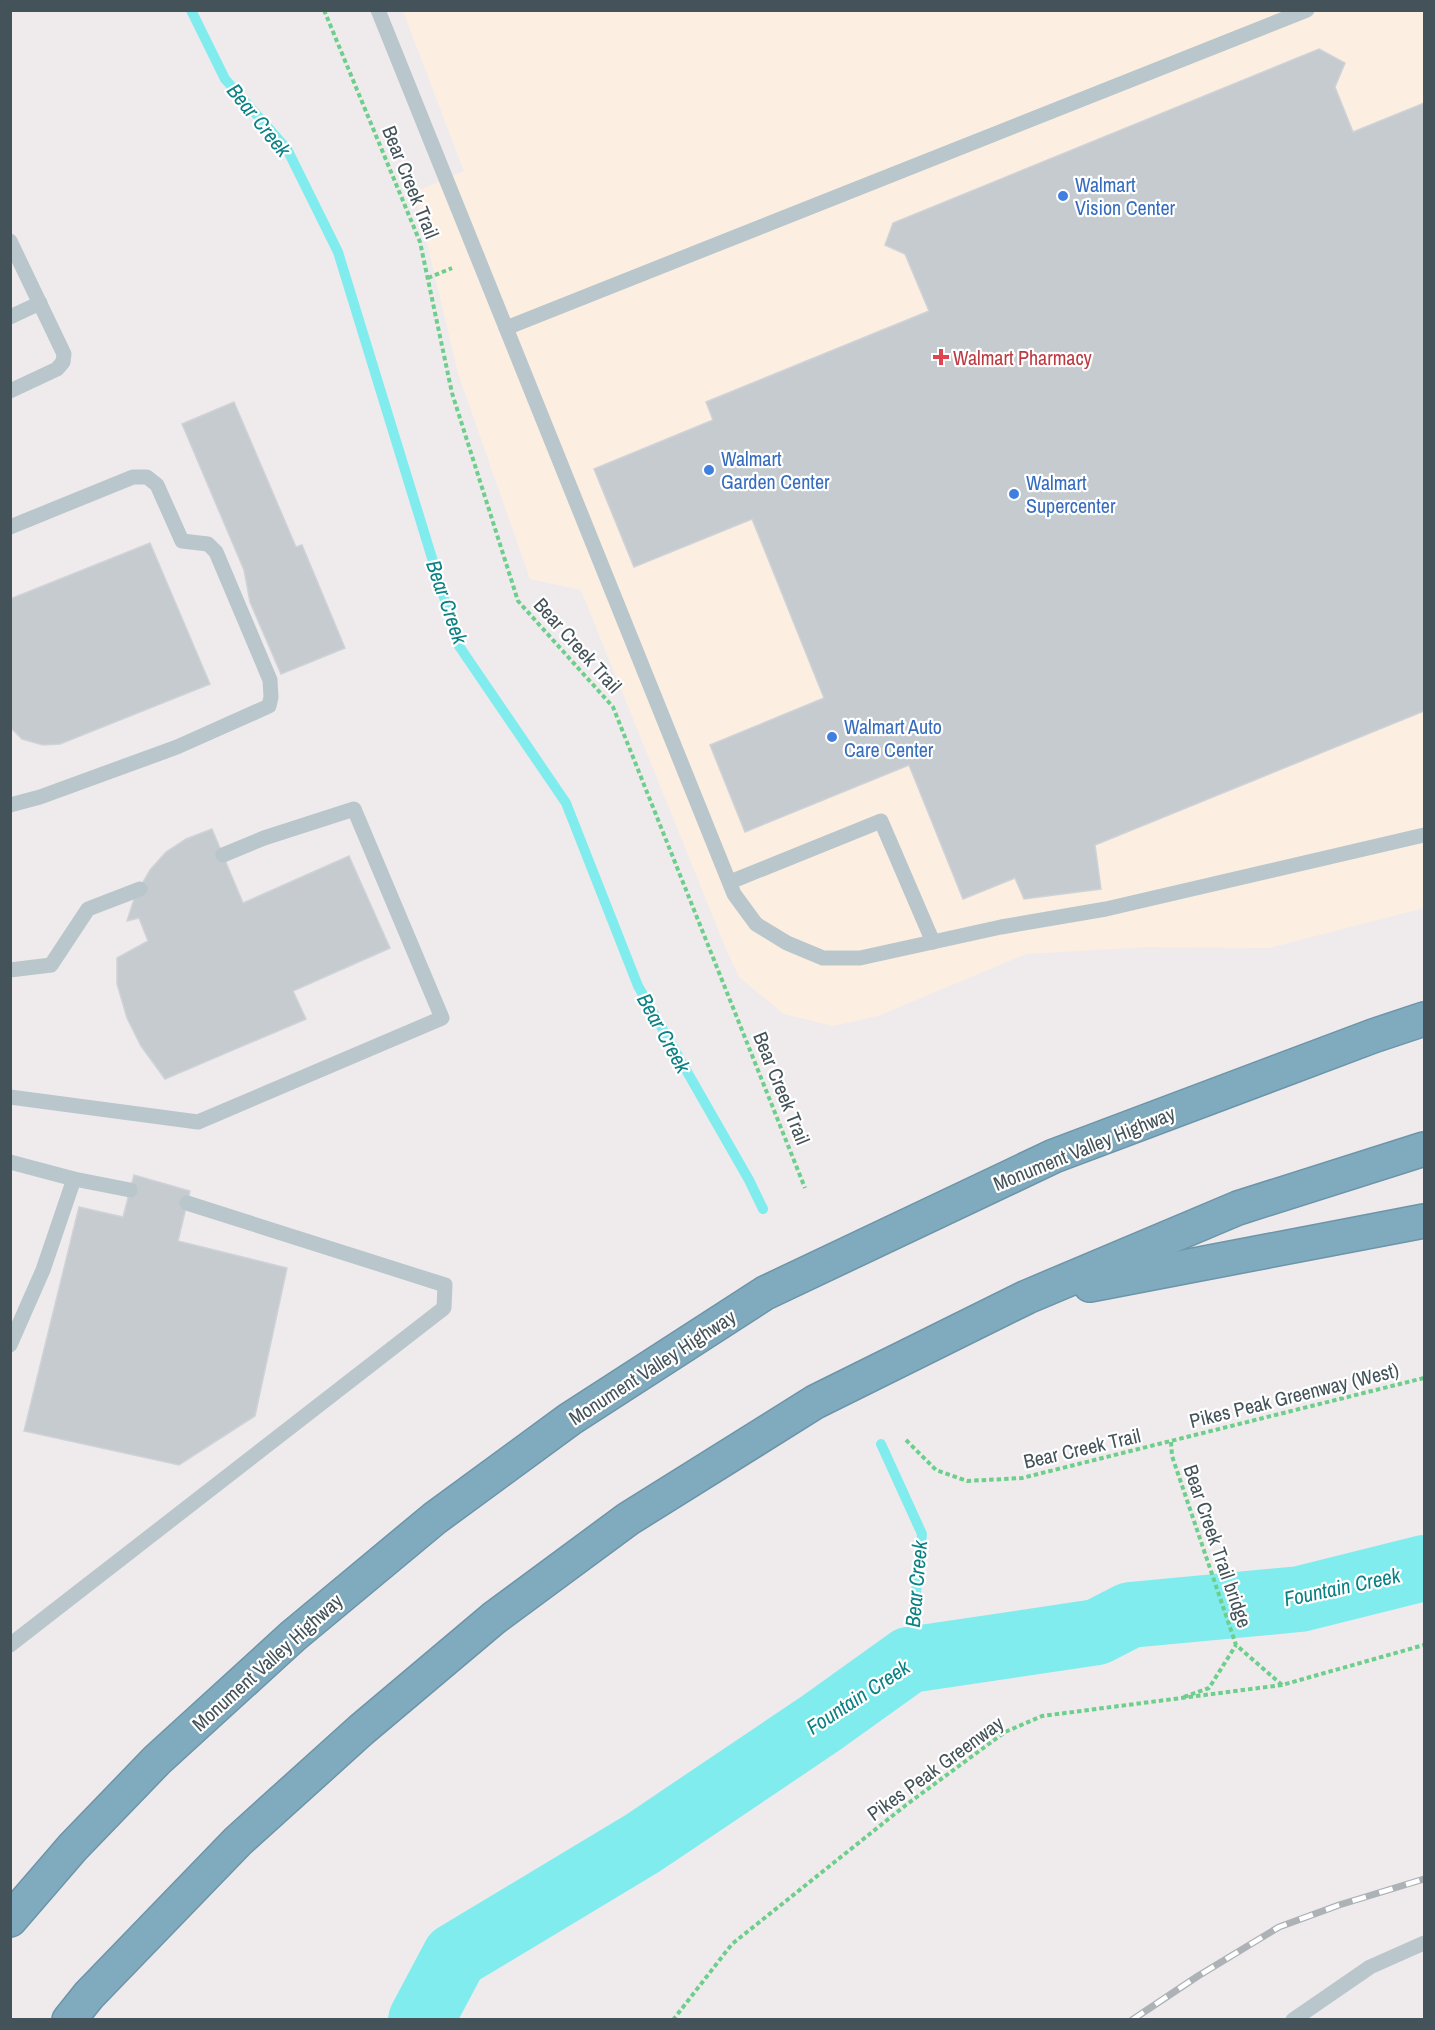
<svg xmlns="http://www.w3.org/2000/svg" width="1435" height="2030" viewBox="0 0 1435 2030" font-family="'Archivo Narrow',sans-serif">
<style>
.commercial{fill:#fcefe2}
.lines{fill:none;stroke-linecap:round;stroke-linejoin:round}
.stream{stroke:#81ecee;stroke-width:10}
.river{stroke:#81ecee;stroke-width:66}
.building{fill:#c5cbcf;stroke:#cfd3d8;stroke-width:1.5}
.motorway-casing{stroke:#6c95a9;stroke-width:36}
.path{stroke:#6ece8c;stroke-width:4;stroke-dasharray:4.5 3;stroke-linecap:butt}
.service{stroke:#b9c7cc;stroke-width:15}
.motorway{stroke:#80aabd;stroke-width:33}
.rail-casing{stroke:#adb2b6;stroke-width:7}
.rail{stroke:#fff;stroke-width:4.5;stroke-dasharray:14;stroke-linecap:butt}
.shop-dot{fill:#3f7fe0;stroke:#fff;stroke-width:2}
.health-dot{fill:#e0444e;stroke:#fff;stroke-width:2}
.labels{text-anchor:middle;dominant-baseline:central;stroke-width:4.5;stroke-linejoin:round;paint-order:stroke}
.street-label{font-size:20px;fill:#435359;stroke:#fff}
.shop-label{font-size:20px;fill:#366cbe;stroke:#fff;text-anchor:start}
.health-label{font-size:20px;fill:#be3a42;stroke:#fff;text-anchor:start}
.water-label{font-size:21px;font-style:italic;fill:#0a8183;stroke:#fff}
</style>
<rect width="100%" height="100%" fill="#efebec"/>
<path class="commercial" d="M403,11H1424V908L1269,948L1145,947L1026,954L878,1016L833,1026L784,1014L739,977L726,949L581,590L530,579L458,373L415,192L464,171Z"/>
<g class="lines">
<g class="stream">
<path d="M191,10L225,79L287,149L338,252L459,646L566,803L638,986L749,1180L763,1209"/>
<path d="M881,1444L922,1534L909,1660"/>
</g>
<path class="river" d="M421,2020L455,1956L643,1843L821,1723L909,1660L1097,1632L1130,1615L1300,1599L1424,1568"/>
</g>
<g class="building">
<path d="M1319,49L1345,63L1335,87L1353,132L1424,103V711L1095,845L1101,889L1024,899L1015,878L963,899L909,765L745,832L710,745L824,698L752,519L634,567L594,469L713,420L706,402L929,311L905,254L885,245L893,223Z"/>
<path d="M234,402L296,547L302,545L345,648L281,674L250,602L244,570L182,424Z"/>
<path d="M150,543L210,684L60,744L43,745L22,739L10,727V599Z"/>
<path d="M212,829L243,903L349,856L390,948L293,991L306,1019L165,1079L141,1046L127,1018L117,984V958L148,941L139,918L127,921L135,896L150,870L166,852L186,839Z"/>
<path d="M134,1175L190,1191L178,1241L287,1268L255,1416L179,1465L24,1431L79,1207L123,1217Z"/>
</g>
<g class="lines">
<g class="motorway-casing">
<g id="motorway">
<path d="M1090,1285L1424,1221"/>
<path d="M10,1920L73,1847L157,1760L293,1636L435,1518L570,1419L765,1293L1054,1156L1373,1036L1424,1019"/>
<path d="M69,2020L89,1995L238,1841L361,1730L494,1618L628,1519L815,1402L1027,1297L1238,1208L1424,1149"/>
</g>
</g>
<g class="path">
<path d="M324,10L420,242L452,393L518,601L613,707L805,1188"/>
<path d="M428,278L452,268"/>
<path d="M906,1440L936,1470L967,1481L1022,1478L1424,1378"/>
<path d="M1171,1442L1172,1456L1236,1645L1282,1685"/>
<path d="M1184,1697L1209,1688L1236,1645"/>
<path d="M673,2020L732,1944L906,1805L1005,1732L1042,1716L1282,1685L1424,1645"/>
</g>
<g class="service">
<path d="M378,10L734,894L756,924L787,943L823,958H860L1001,927L1106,909L1424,835"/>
<path d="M10,241L64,354L63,362L57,369L10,391"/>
<path d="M10,317L40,303"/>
<path d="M506,328L1307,10"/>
<path d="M10,527L133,477H147L157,485L182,541L208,544L216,552L270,680L271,697L269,706L177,747L40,797L10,805"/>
<path d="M730,882L881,821L933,942"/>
<path d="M10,970L51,965L88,909L140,889"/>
<path d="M10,1097L198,1122L442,1018L354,809L264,838L223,855"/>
<path d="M10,1162L74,1179L130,1190"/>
<path d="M10,1345L43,1270L74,1179"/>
<path d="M10,1645L444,1308L445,1285L187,1203"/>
<path d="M1293,2020L1370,1967L1424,1943"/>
</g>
<use href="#motorway" class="motorway"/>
<g class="rail-casing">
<path id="rail" d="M1132,2020L1198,1976L1279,1927L1339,1905L1424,1879"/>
</g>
<use href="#rail" class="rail"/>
</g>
<g class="shop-dot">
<circle cx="1063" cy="196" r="6"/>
<circle cx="709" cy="470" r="6"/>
<circle cx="1014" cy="494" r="6"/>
<circle cx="832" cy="737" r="6"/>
</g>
<path class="health-dot" d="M938 348h6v6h6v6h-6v6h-6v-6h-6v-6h6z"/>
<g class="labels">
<g class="street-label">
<text transform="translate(411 182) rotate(68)">Bear Creek Trail</text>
<text transform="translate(578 645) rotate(48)">Bear Creek Trail</text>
<text transform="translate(782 1088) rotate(68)">Bear Creek Trail</text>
<text transform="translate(1084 1148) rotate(-22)">Monument Valley Highway</text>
<text transform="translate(652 1367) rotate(-33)">Monument Valley Highway</text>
<text transform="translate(1294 1395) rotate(-14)">Pikes Peak Greenway (West)</text>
<text transform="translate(1082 1448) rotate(-13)">Bear Creek Trail</text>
<text transform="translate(1218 1546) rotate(71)">Bear Creek Trail bridge</text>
<text transform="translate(267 1662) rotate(-42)">Monument Valley Highway</text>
<text transform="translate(935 1768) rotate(-36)">Pikes Peak Greenway</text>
</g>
<g class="shop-label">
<text x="1075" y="184">Walmart<tspan x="1075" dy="23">Vision Center</tspan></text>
<text x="721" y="458">Walmart<tspan x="721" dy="23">Garden Center</tspan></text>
<text x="1026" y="482">Walmart<tspan x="1026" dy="23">Supercenter</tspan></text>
<text x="844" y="726">Walmart Auto<tspan x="844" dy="23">Care Center</tspan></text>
</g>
<g class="health-label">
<text x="953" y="357">Walmart Pharmacy</text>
</g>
<g class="water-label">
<text transform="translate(259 120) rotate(51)">Bear Creek</text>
<text transform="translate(447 602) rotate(71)">Bear Creek</text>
<text transform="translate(664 1033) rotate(61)">Bear Creek</text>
<text transform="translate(916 1584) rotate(-85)">Bear Creek</text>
<text transform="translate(1342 1587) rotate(-12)">Fountain Creek</text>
<text transform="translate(858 1697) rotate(-33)">Fountain Creek</text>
</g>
</g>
<rect width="1435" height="2030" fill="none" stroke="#435359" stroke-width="24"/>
</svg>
